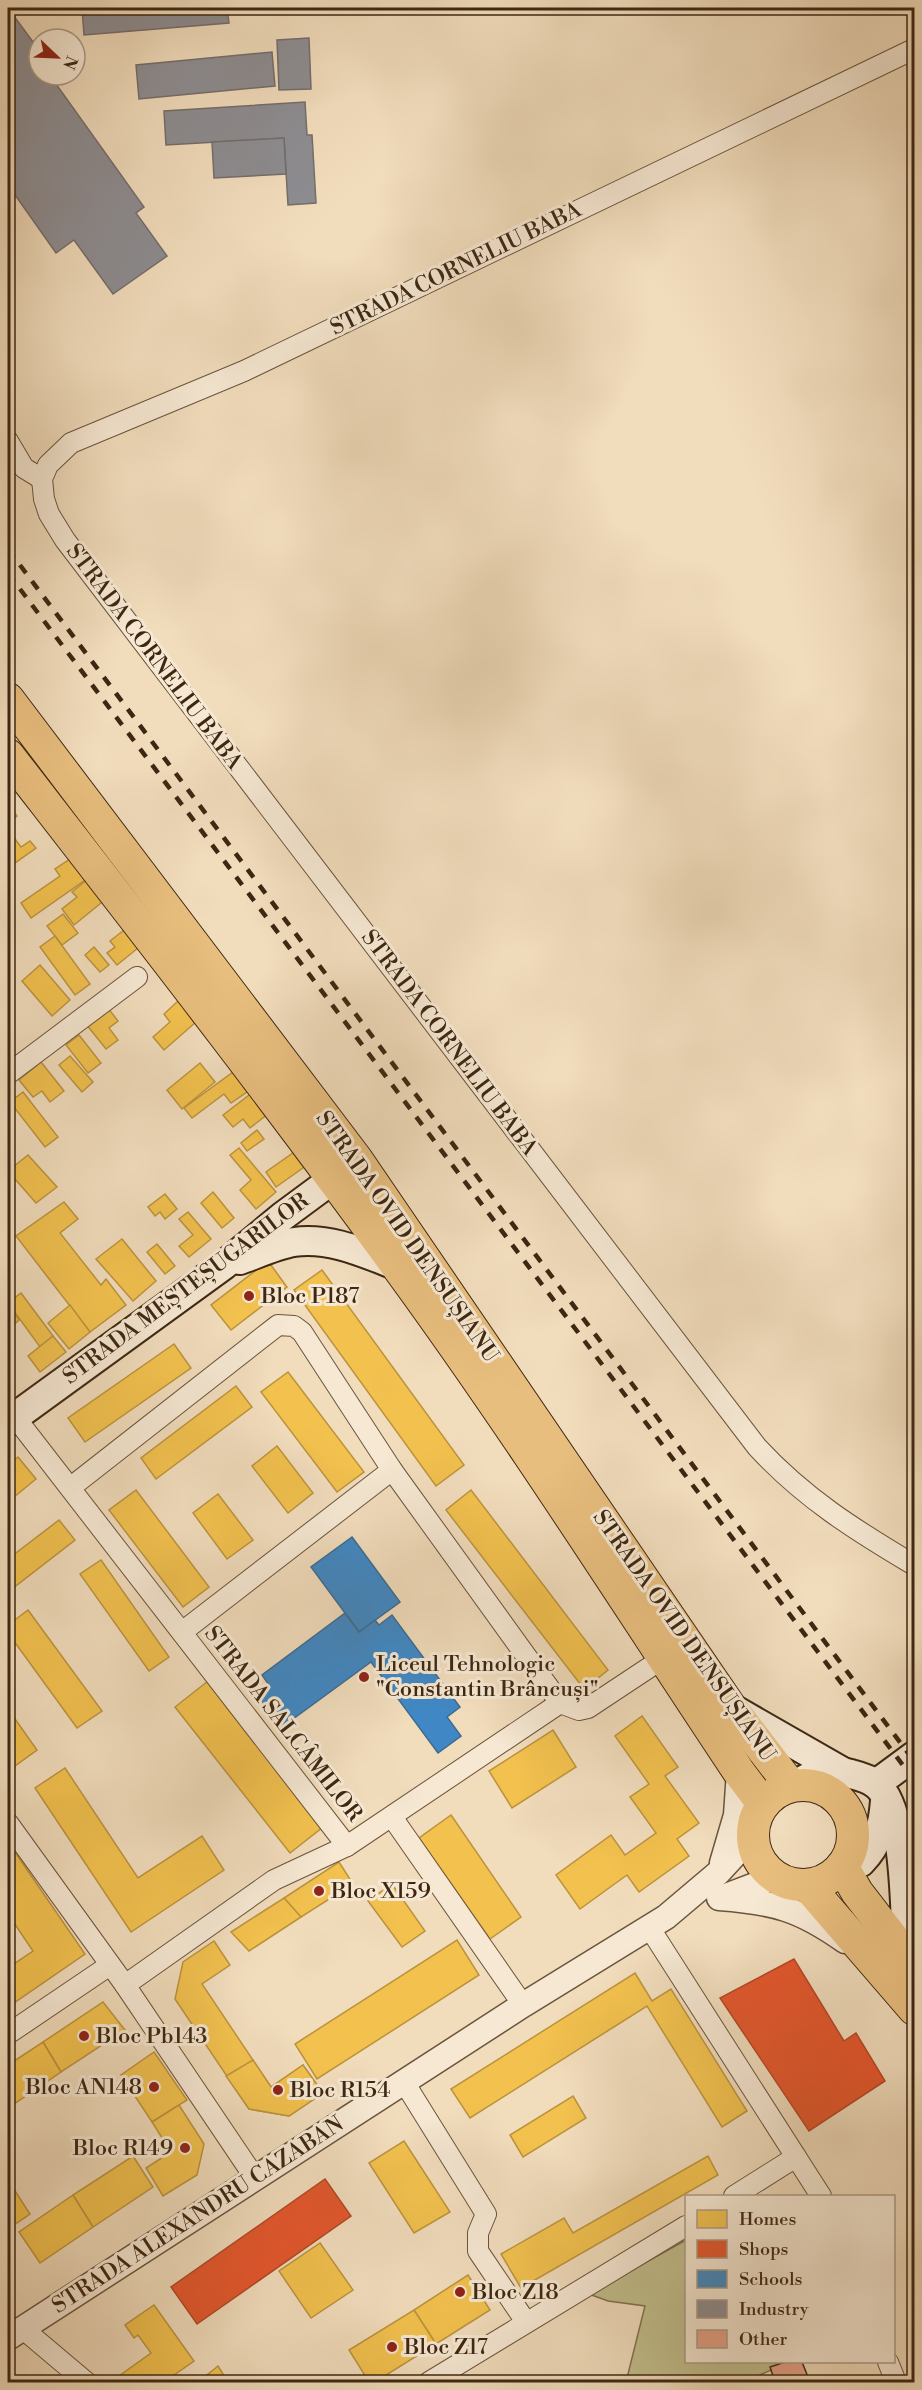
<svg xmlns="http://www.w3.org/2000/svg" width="922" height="2390" viewBox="0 0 922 2390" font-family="'Libre Bodoni',serif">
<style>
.green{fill:#c1be8c;stroke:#7f724f;stroke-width:1.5}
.homes{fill:#f2c14e;stroke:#bc933c;stroke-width:1.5}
.shops{fill:#e4572e;stroke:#b24926;stroke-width:1.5}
.schools{fill:#3f88c5;stroke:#3e6b8f;stroke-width:1.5}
.industry{fill:#8d8d92;stroke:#756e6c;stroke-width:1.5}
.building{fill:#e7a288;stroke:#3d2712;stroke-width:1.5}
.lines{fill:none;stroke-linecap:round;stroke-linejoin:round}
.minor-casing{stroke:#6a543c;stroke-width:22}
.tertiary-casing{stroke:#6a543c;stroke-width:27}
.secondary-casing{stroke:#3d2712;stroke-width:32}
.primary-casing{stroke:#3d2712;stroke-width:34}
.minor{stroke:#f6e8d3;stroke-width:20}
.tertiary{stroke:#f6e8d3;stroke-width:24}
.secondary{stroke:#f6e8d3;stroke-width:28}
.primary{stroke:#e8be7e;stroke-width:32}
.rail{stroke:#3d2712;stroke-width:4.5;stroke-dasharray:10 10;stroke-linecap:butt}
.poi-dot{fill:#8f2418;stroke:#f6e8d3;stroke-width:2}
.labels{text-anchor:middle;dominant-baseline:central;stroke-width:6;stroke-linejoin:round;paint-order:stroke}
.street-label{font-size:22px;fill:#3d2712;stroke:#f6e8d3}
.poi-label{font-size:22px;fill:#3d2712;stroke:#f6e8d3;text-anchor:start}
</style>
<rect width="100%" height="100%" fill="#f1dcbc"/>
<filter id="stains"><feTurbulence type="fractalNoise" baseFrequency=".00333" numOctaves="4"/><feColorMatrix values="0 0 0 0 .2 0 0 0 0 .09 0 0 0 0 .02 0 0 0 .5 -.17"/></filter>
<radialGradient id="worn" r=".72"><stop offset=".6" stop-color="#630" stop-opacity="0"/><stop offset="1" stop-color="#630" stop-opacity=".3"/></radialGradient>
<path class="green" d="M686,2240V2362H789L744,2382H626L645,2306L608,2301L589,2294Z"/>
<g class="homes">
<path d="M8,803L17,816L8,823Z"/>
<path d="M9,831L21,847L30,841L36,848L8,868Z"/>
<path d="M73,857L88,878L31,918L21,903L60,876L55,869Z"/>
<path d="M89,878L106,899L74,925L62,909L77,897L72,892Z"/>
<path d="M63,914L78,933L62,945L47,926Z"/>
<path d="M124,930L138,948L117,965L107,953L115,947L110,941Z"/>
<path d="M55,936L90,984L75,995L40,947Z"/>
<path d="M94,947L109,965L100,972L85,955Z"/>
<path d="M40,965L70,1000L52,1016L22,981Z"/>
<path d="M178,1001L196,1022L164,1050L153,1037L170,1022L164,1014Z"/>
<path d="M107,1007L118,1021L109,1028L118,1040L106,1049L86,1024Z"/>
<path d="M79,1035L101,1063L88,1073L66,1045Z"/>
<path d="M70,1056L93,1082L82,1092L59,1065Z"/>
<path d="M41,1062L64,1091L50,1102L42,1091L33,1097L19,1080Z"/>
<path d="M200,1063L215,1082L182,1109L167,1090Z"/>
<path d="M233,1072L247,1092L231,1103L224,1094L192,1118L184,1108Z"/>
<path d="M23,1092L58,1137L45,1147L10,1102Z"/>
<path d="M253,1092L269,1113L250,1128L243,1119L233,1127L223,1115Z"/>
<path d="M257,1130L264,1139L247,1151L241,1143Z"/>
<path d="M239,1148L276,1192L256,1209L240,1190L251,1180L230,1155Z"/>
<path d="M297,1150L307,1165L276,1187L266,1172Z"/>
<path d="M28,1155L57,1187L36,1203L8,1171Z"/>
<path d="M213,1192L234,1218L222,1228L201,1203Z"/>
<path d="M165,1194L177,1209L165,1219L160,1212L155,1216L148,1207Z"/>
<path d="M64,1202L78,1219L60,1233L101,1285L106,1279L126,1305L90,1332L16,1236Z"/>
<path d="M188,1212L211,1239L189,1257L179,1246L193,1235L179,1219Z"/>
<path d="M122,1239L156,1281L133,1301L96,1259Z"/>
<path d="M157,1244L175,1266L165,1274L147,1252Z"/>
<path d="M268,1261L287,1287L231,1330L211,1305Z"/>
<path d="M322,1270L464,1465L436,1486L294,1290Z"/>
<path d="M21,1293L53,1336L40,1347L8,1303Z"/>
<path d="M8,1303L19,1320L8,1330Z"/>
<path d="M70,1305L90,1332L69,1349L48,1323Z"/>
<path d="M53,1336L66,1352L40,1372L28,1356Z"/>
<path d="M174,1344L191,1368L85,1442L68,1418Z"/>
<path d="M288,1372L364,1472L337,1492L261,1392Z"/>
<path d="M236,1386L252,1407L156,1479L141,1458Z"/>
<path d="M277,1446L313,1493L288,1513L252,1466Z"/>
<path d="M18,1457L36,1479L8,1502V1465Z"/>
<path d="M136,1490L209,1587L183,1607L109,1510Z"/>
<path d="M471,1490L608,1670L584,1689L446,1510Z"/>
<path d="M218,1494L253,1540L227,1559L193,1513Z"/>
<path d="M59,1520L75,1540L8,1592V1559Z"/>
<path d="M101,1560L169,1657L149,1671L80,1574Z"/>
<path d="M28,1610L102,1711L77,1728L8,1633V1625Z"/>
<path d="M208,1681L323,1827L290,1853L175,1707Z"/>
<path d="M8,1709L37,1750L8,1771Z"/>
<path d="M642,1716L678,1767L665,1776L699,1823L677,1839L689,1856L639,1892L627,1875L580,1909L556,1875L611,1835L625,1855L656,1833L630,1797L649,1784L615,1736Z"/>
<path d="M553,1730L576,1767L512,1808L489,1771Z"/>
<path d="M65,1768L138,1878L202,1836L224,1870L131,1932L35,1788Z"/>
<path d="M451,1815L521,1917L490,1939L419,1838Z"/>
<path d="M8,1842L85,1954L8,2007V1968L33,1951L8,1914Z"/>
<path d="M339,1862L353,1884L301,1917L284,1898Z"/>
<path d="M392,1884L425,1931L402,1947L368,1901Z"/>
<path d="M284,1898L301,1917L249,1951L231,1932Z"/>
<path d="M457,1940L479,1975L317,2079L295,2044Z"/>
<path d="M214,1941L230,1965L202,1984L271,2087L303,2065L323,2093L289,2116L249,2109L175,1999L183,1962Z"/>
<path d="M635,1973L652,2001L671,1989L747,2111L722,2127L647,2006L470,2118L451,2089Z"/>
<path d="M103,2002L125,2030L61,2072L43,2042Z"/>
<path d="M43,2042L61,2072L8,2108V2065Z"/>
<path d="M154,2052L187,2100L152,2122L121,2075Z"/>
<path d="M253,2060L271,2087L303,2065L323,2093L289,2116L249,2109L226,2076Z"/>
<path d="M573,2096L586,2118L523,2157L510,2135Z"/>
<path d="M179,2105L204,2144L197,2175L163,2196L146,2168L171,2152L152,2122Z"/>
<path d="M404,2141L450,2212L414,2233L369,2163Z"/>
<path d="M133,2156L153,2187L93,2227L73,2195Z"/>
<path d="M708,2156L718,2175L521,2288L501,2254L564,2218L573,2233Z"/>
<path d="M8,2180L30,2214L8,2229Z"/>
<path d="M73,2195L93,2227L40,2263L19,2232Z"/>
<path d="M320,2243L353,2290L311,2318L279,2271Z"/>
<path d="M468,2275L490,2310L436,2344L414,2310Z"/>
<path d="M154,2305L194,2361L164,2382H120L116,2378L151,2353L138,2335L134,2338L125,2325Z"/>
<path d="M414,2310L436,2344L375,2382H369L349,2350Z"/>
<path d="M218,2366L228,2382H198Z"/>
</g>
<g class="shops">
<path d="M794,1959L844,2041L856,2033L885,2081L809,2131L720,1998Z"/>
<path d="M325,2179L351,2216L197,2324L171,2287Z"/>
</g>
<g class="schools">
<path d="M352,1537L400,1602L359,1632L311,1567Z"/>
<path d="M345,1613L359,1632L375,1620L379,1625L392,1615L460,1707L447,1717L461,1736L438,1753L371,1662L278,1730L253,1696L269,1685L262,1675Z"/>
</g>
<g class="industry">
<path d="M8,8L33,42L42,36L44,39H39V75H54L51,77L144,207L136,213L167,256L113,294L74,240L56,253L8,185Z"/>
<path d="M82,8H227L229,23L84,35Z"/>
<path d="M309,38L311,89L279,90L277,40Z"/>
<path d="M272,52L275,86L139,99L136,65Z"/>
<path d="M305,102L307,135H312L316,203L288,205L284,138L166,145L164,111Z"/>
<path d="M284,138L286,174L214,178L212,142Z"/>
</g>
<path class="building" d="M785,2362H802L810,2382H775L770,2367Z"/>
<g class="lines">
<g class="minor-casing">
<g id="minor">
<path d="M914,49L244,371L71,443L48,465L42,479L44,499L49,514L65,540L757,1447C804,1498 855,1530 914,1565"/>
<path d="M8,441L24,468L42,479"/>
<path d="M8,1074L137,977"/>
<path d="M15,1417L347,1846"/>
<path d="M71,1487L278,1325L294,1326L302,1332L392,1470L560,1703L579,1710L588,1708L665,1657"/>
<path d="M182,1632L392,1470"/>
<path d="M392,1817L523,2005"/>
<path d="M8,1823L125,1985L255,2178"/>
<path d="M649,1927L821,2196"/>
<path d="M125,1985L274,1880L347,1846L560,1703"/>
<path d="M8,2034L110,1965"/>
<path d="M404,2082L486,2214L478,2233V2251L526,2322"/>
<path d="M734,2196L796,2157"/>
<path d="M22,2328L86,2382"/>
<path d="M888,2362L896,2382"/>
<path d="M429,2382L686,2226"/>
</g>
</g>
<g class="tertiary-casing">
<g id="tertiary">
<path d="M722,1863L736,1815L739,1772"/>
<path d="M726,1896L776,1877"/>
<path d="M719,1898C774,1902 800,1909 845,1941"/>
<path d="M8,2338L523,2005L666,1917L718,1873L753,1835"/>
</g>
</g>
<g class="secondary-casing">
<g id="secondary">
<path d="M240,1260C257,1254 276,1245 294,1242C331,1237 364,1253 398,1266"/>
<path d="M8,1422L224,1265L283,1216L352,1165"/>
<path d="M733,1709L841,1771"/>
<path d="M876,1784L914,1756"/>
<path d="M795,1785C812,1774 830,1767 851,1774C859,1776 870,1779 877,1785C907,1811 905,1917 907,1956"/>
<path d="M844,1863L861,1862C879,1844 883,1825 885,1801"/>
</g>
</g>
<g class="primary-casing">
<g id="primary">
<path d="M8,699L357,1160L731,1708L791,1786"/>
<path d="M8,755C139,924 271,1093 397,1266C517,1430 626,1602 739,1772L763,1804"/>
<circle cx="803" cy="1835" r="50"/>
<path d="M842,1866L857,1892L914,1966"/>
<path d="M807,1885L914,2009"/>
</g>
</g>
<use href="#minor" class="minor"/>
<use href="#tertiary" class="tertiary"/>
<use href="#secondary" class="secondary"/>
<use href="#primary" class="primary"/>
<g class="rail">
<path d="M8,549L914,1761"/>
<path d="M8,573L914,1780"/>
</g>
</g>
<g class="poi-dot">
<circle cx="249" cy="1296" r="6"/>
<circle cx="364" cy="1677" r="6"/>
<circle cx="319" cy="1891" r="6"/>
<circle cx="84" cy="2036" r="6"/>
<circle cx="154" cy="2087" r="6"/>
<circle cx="278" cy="2090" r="6"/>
<circle cx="185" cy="2148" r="6"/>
<circle cx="460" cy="2292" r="6"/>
<circle cx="392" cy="2347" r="6"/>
</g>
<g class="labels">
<g class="street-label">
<text transform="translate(456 269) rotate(-26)">STRADA CORNELIU BABA</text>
<text transform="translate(154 657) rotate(53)">STRADA CORNELIU BABA</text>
<text transform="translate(449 1043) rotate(53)">STRADA CORNELIU BABA</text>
<text transform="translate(407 1237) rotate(55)">STRADA OVID DENSUȘIANU</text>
<text transform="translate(186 1289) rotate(-37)">STRADA MEȘTEȘUGARILOR</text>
<text transform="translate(684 1636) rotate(55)">STRADA OVID DENSUȘIANU</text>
<text transform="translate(283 1724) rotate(52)">STRADA SALCÂMILOR</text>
<text transform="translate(198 2215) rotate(-33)">STRADA ALEXANDRU CAZABAN</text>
</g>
<g class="poi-label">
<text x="261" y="1296">Bloc P187</text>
<text x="376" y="1664">Liceul Tehnologic<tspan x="376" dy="25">"Constantin Brâncuși"</tspan></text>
<text x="331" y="1891">Bloc X159</text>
<text x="96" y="2036">Bloc Pb143</text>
<text x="142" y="2087" text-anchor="end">Bloc AN148</text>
<text x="290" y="2090">Bloc R154</text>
<text x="173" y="2148" text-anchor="end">Bloc R149</text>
<text x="472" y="2292">Bloc Z18</text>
<text x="404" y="2347">Bloc Z17</text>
</g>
</g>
<rect width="922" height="2390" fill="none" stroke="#f1dcbc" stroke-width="30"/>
<rect x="9" y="9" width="904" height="2372" fill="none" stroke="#3d2712" stroke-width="3"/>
<rect x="15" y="15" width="892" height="2360" fill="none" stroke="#3d2712" stroke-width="1.5"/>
<rect x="685" y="2195" width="210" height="168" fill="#f6e8d3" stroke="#ac9b86" stroke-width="1.5"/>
<rect x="697" y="2210" width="30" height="18" fill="#f2c14e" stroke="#ac9b86" stroke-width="1.5"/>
<text x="739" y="2225" font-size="18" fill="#3d2712">Homes</text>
<rect x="697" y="2240" width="30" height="18" fill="#e4572e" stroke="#ac9b86" stroke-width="1.5"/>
<text x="739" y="2255" font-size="18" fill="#3d2712">Shops</text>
<rect x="697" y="2270" width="30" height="18" fill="#3f88c5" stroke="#ac9b86" stroke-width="1.5"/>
<text x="739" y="2285" font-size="18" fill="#3d2712">Schools</text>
<rect x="697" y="2300" width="30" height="18" fill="#8d8d92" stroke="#ac9b86" stroke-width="1.5"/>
<text x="739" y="2315" font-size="18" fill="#3d2712">Industry</text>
<rect x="697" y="2330" width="30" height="18" fill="#e7a288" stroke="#ac9b86" stroke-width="1.5"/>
<text x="739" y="2345" font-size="18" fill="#3d2712">Other</text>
<g transform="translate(57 57) rotate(113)"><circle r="28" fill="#f6e8d3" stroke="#ac9b86" stroke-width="1.5"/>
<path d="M0-4.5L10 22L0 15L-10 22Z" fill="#8f2418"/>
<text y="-9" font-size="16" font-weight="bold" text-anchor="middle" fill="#3d2712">N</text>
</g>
<rect width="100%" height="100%" filter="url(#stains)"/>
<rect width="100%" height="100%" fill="url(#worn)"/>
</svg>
